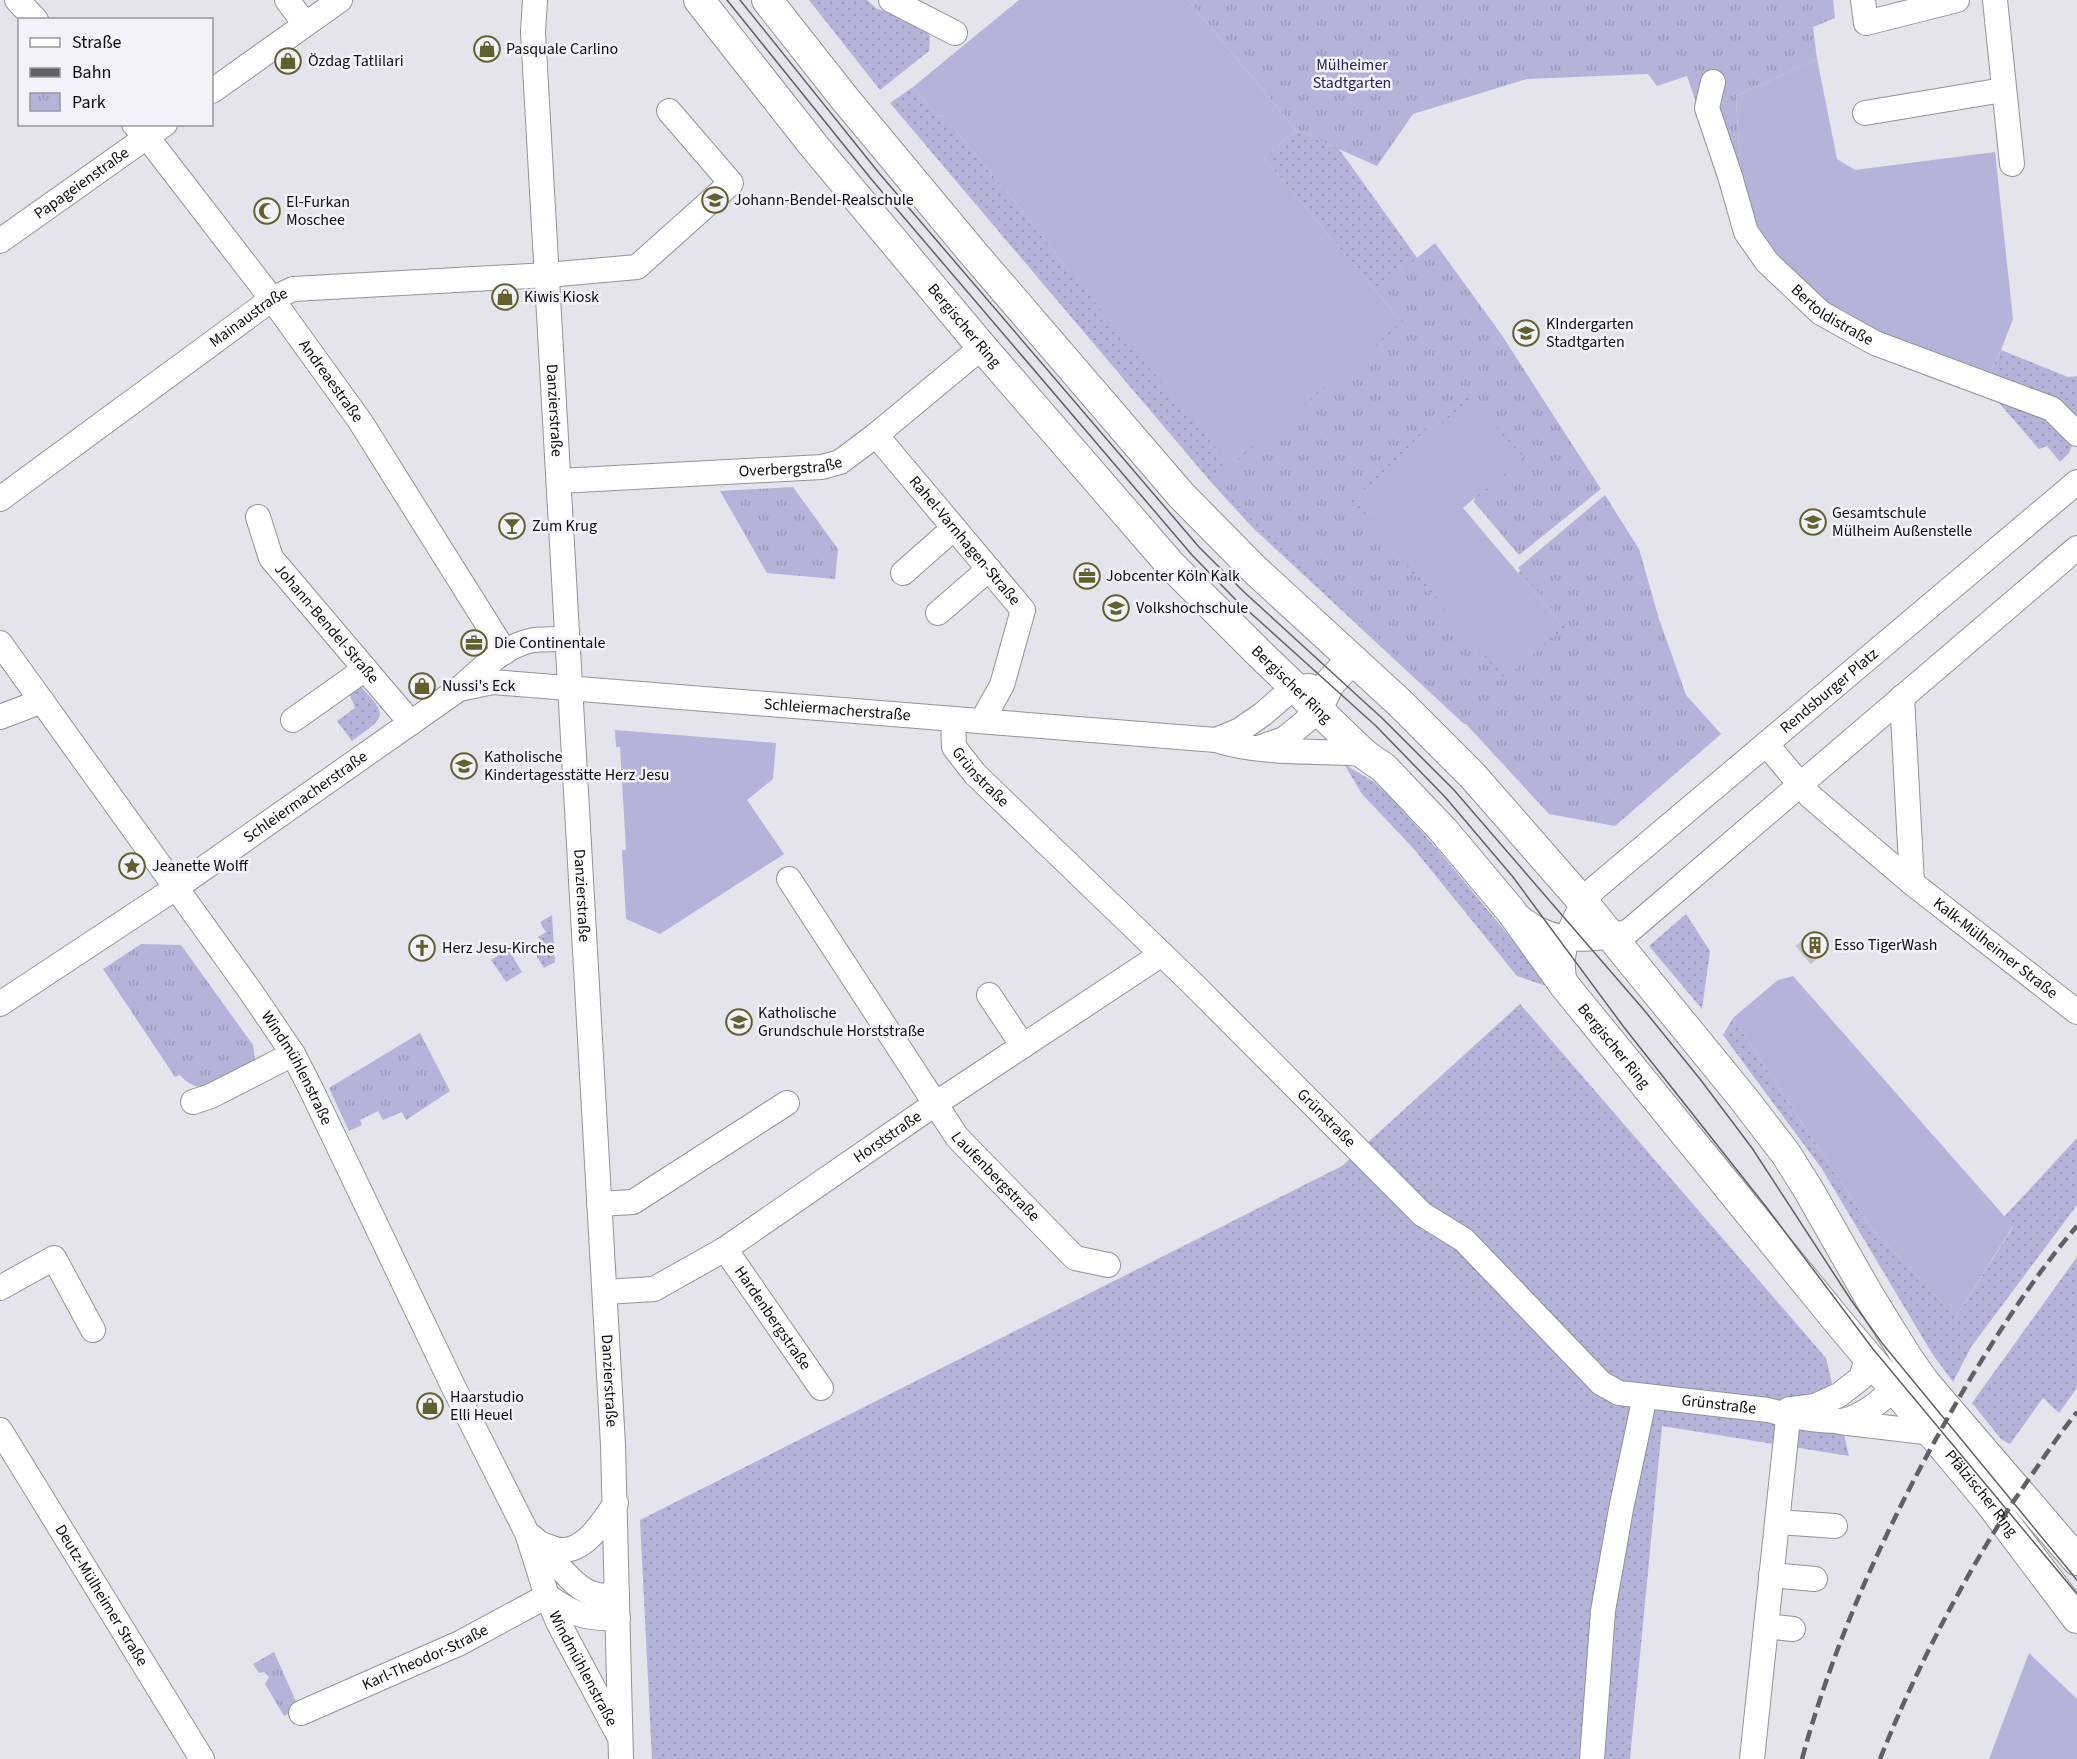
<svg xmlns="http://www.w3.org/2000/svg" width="2077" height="1759" viewBox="0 0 2077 1759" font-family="'Source Sans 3',sans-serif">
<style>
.grass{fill:url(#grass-dots)}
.park{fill:url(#park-tufts)}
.garden{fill:#b4b3d9}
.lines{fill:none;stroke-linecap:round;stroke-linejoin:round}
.minor-tunnel{stroke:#c4c4cc;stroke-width:24;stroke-dasharray:24 12;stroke-linecap:butt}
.minor-casing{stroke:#92929a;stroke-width:26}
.major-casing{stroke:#92929a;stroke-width:32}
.minor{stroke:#fff;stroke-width:24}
.major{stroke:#fff;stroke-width:30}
.tram{stroke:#606066;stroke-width:1.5}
.rail{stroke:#606066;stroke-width:4.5;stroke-dasharray:12 6;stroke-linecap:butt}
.labels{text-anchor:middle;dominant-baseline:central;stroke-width:5;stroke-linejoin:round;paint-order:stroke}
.poi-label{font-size:16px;fill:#0e0e11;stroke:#f1f2fa;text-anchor:start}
.park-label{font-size:16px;fill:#2b215f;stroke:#f1f2fa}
.street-label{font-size:16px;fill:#0e0e11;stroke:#f1f2fa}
</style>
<defs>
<pattern id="grass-dots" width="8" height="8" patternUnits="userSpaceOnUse" patternTransform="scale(1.5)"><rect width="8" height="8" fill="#b4b3d9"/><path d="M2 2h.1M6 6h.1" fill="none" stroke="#9a99b9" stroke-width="1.8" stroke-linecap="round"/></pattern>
<pattern id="park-tufts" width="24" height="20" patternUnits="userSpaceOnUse" patternTransform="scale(1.5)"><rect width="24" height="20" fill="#b4b3d9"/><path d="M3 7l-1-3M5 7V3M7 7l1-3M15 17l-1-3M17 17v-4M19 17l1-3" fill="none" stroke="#9a99b9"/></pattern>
</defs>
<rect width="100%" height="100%" fill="#e4e4ed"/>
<g class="grass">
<path d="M809,0H867L877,9L917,19L930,36L929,51L880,90Z"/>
<path d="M913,87L937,116L944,117L1016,203L1069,271L1402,322L1264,158L1296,130L1339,149L1433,280L1574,504L1519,551L1474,498L1522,457L1354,498L1563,626L1518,573L1583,519L1633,602L1474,724H1464L1252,527L1210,481L890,103Z"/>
<path d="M2001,350L2068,377L2077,376V421L1988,376Z"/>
<path d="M1994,397L2038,411L2070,439L2072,446L2069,453L2060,462L2047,446L2039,449Z"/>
<path d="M357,682C387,716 390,714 352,741L337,721L355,708L348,690Z"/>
<path d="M1344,764L1374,782L1392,799L1439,851L1552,988L1517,976L1414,849L1362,794Z"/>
<path d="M1686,914L1710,951L1702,1009L1649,946Z"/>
<path d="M552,915L555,962L544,968L534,952L543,946L538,937L546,932L540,922Z"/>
<path d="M508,949L522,972L506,982L491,960Z"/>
<path d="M1520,1004L1826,1358L1849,1456L1662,1426L1630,1759H652L640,1520L1342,1166Z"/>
<path d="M1733,1018L1872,1229L1956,1317L2013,1227L2004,1217L2077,1138V1205L1971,1347L1953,1382L1933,1355L1822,1169L1723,1035Z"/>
<path d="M2077,1257V1388L2059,1413L2043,1398L2010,1444L2001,1439L1972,1403Z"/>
</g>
<g class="park">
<path d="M1188,0H1833L1835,18L1813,27L1817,59L1736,96L1740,166L1723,183L1687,76L1657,86L1648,74L1527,79L1413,114L1377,166L1296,130Z"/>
<path d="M1435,243L1501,334L1601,489L1519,555L1473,501L1524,457L1468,390L1349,499L1504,679L1567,626L1518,568L1605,495L1639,549L1659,619L1686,695L1721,734L1615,826L1549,814L1454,711L1212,481L1404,322L1378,290Z"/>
<path d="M793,487L838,549L835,579L767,573L720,491Z"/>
<path d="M141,944L181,945L253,1045L255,1059C245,1070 216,1088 200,1087C192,1086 185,1081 180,1075L175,1077L103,969Z"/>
<path d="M420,1033L450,1091L406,1120L402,1112L383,1120L378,1111L360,1120L362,1125L349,1131L329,1088Z"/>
<path d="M274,1652L299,1708L284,1716L265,1684L269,1677L264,1672L259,1673L253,1664Z"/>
</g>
<g class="garden">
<path d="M1019,0H1188L1296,130L1264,158L1402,322L1230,465L1069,271L1016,203L944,117L937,116L913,87Z"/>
<path d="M1817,59L1837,159L1855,170L1995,152L2013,319L2001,350L1988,376L1875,333L1826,302L1770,252L1752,213L1740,166L1736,96Z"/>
<path d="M1472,398L1522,458L1463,508L1563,626L1504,676L1353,499Z"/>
<path d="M615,730L776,743L773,779L747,800L784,854L660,934L626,919L622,850H626L620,747H616Z"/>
<path d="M1793,976L2013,1226L1956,1317L1872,1229L1733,1018L1778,980Z"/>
<path d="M2029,1653L2077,1699V1759H1989Z"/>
</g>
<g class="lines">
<path class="minor-tunnel" d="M1803,955L1828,934"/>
<g class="minor-casing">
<g id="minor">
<path d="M17,0L36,20"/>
<path d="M287,0L305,24"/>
<path id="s1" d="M535,0L533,32L613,1445L621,1759"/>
<path d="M891,0L955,33"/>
<path d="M1863,0L1866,23L1957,0"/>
<path d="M1995,0L2012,164"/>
<path id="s2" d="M1713,82L1707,108L1730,176L1746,232L1767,262L1821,313L1875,343L2052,409L2077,434"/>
<path d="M212,91L340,0"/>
<path d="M1865,113L2003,90"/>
<path id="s3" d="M134,124L147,137L272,299L360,421L505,652"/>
<path id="s4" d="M0,241L165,124"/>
<path id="s5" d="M876,435L1023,610L1002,685L982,721"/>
<path id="s6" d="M559,481L822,467L840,462L876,435L982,347"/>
<path id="s7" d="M0,499L272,299L293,289L547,275L637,267L731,183L669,111"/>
<path id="s8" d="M258,517L271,558L411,723"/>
<path d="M903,573L954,528"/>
<path d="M938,613L989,569"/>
<path id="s9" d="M0,643L251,992L293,1054L311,1089L453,1386L527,1533L547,1596L558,1622L618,1734"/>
<path id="s10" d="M459,689L493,682L1216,740C1264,755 1315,750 1364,754"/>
<path d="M1902,697L1912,883"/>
<path d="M0,717L42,701"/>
<path id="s11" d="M953,719L954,747L975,774L1195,986L1422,1214L1464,1240L1601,1383L1619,1393L1768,1410C1790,1416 1815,1421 1838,1421C1859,1421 1896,1392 1904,1373"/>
<path d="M293,720L365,669"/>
<path d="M1216,740L1240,730L1263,714L1294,687L1310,686"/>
<path id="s12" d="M1766,744L1810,796L1912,883L2077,1012"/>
<path d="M1261,747L1284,739L1305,722L1317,709"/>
<path id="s13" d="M789,879L957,1137L1075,1258L1108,1265"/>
<path d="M1515,914C1523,919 1531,926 1540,930C1566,943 1603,940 1629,931L2077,548"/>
<path id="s14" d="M1565,986C1564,977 1562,967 1563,958C1566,933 1579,907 1594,889L2077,482"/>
<path d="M989,995L1023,1046"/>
<path id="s15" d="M0,1004L177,887L459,689C479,671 502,648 529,641C541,638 556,640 568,639"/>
<path d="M193,1102L211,1096L293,1054"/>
<path d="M599,1204L633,1202L787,1103"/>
<path id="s16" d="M725,1249L821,1388"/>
<path d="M0,1288L54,1258L93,1330"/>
<path id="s17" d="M605,1292L654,1289L725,1249L935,1104L1162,954"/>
<path d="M1792,1409L1815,1406L1839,1395L1861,1378L1868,1356"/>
<path d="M1840,1422L1933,1433"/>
<path id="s18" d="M0,1430L202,1759"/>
<path d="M1777,1522L1835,1526"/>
<path d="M531,1536C551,1551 572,1592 598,1595C604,1596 611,1595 617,1594"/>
<path d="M541,1544C547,1546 554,1549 559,1550C586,1552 603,1521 616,1503"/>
<path d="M1771,1575L1815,1579"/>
<path d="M547,1596C575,1615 583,1619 618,1618"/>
<path d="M1766,1626L1793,1629"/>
<path id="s19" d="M301,1713L460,1643L547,1596"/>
<path d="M1592,1759L1603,1611L1621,1509L1645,1396"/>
<path d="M1752,1759L1789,1409"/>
</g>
</g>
<g class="major-casing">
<g id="major">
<path id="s20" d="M699,0L814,146L982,347L1170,564L1260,654L1364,754L1384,768L1443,830L1511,911L1565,986L1836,1319L1988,1500L2077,1618"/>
<path d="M767,0L845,99L973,253L1181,495L1254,569L1401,704L1472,775L1583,902L1743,1098L1786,1154L1808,1189L1869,1296L1908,1359L1925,1383L2077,1560"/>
<path d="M1317,709L1329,684L1352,659"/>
</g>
</g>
<use href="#minor" class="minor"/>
<use href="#major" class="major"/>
<g class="tram">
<path d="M727,0L872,180L1192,555L1235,599L1376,726L1446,798L1513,877L1623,1026L1767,1208L1873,1349L2077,1594"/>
<path d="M740,0L879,173L1199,547L1243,591L1383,719L1454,790L1644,1010L1700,1079L1752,1148L1851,1300L1882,1343L2077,1580"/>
</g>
<g class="rail">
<path d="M1802,1759C1838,1627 1897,1504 1966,1386C1999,1331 2035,1275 2077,1226"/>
<path d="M1880,1759C1916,1669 1960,1584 2013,1502C2034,1472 2054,1441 2077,1412"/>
</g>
</g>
<defs>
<g id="shop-ring" transform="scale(1.35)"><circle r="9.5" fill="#f1f2fa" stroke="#63602d" stroke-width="1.5"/><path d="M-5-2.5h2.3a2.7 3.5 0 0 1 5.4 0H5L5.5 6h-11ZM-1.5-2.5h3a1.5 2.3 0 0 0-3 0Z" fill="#63602d"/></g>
<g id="school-ring" transform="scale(1.35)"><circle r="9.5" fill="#f1f2fa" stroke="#63602d" stroke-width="1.5"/><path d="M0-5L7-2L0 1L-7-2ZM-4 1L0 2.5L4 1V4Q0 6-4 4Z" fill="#63602d"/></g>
<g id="mosque-ring" transform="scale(1.35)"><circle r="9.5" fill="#f1f2fa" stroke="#63602d" stroke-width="1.5"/><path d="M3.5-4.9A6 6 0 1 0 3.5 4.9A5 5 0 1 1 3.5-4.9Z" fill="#63602d"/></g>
<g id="bar-ring" transform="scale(1.35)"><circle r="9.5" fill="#f1f2fa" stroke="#63602d" stroke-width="1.5"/><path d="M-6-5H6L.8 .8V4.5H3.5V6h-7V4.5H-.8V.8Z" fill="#63602d"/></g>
<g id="office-ring" transform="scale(1.35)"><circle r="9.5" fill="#f1f2fa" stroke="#63602d" stroke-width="1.5"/><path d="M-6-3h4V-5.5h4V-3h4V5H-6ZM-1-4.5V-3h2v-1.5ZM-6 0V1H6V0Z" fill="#63602d"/></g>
<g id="university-ring" transform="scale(1.35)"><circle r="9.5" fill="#f1f2fa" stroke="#63602d" stroke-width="1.5"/><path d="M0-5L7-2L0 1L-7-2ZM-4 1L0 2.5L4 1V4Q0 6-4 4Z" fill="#63602d"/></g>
<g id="sight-ring" transform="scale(1.35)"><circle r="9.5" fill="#f1f2fa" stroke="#63602d" stroke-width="1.5"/><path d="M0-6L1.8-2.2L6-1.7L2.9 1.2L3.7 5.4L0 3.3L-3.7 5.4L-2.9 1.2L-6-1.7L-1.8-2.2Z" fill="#63602d"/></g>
<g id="building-ring" transform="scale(1.35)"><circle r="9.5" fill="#f1f2fa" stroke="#63602d" stroke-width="1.5"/><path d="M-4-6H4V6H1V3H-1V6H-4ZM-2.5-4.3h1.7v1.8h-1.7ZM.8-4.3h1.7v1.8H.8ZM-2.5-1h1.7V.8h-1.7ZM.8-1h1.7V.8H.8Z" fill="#63602d"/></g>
<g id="church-ring" transform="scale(1.35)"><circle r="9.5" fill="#f1f2fa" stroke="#63602d" stroke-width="1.5"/><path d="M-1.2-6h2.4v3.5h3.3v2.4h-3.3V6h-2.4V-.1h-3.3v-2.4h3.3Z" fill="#63602d"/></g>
</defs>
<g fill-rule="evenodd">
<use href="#shop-ring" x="487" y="49"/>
<use href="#shop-ring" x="288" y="61"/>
<use href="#school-ring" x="715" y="200"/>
<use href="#mosque-ring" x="267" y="211"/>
<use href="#shop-ring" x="505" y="297"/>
<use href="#school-ring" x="1526" y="333"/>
<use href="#school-ring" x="1813" y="522"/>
<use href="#bar-ring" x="512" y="526"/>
<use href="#office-ring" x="1087" y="576"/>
<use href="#university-ring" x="1116" y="608"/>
<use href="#office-ring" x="474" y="643"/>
<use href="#shop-ring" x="422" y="686"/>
<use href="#school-ring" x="464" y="766"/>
<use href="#sight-ring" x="132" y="866"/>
<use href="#building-ring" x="1815" y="945"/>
<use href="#church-ring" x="422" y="948"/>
<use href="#school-ring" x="739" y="1022"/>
<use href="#shop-ring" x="430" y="1406"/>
</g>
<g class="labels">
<g class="poi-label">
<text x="506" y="49">Pasquale Carlino</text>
<text x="308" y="61">Özdag Tatlilari</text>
<text x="734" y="200">Johann-Bendel-Realschule</text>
<text x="286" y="202">El-Furkan<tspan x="286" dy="18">Moschee</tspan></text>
<text x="524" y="297">Kiwis Kiosk</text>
<text x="1546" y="324">KIndergarten<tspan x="1546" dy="18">Stadtgarten</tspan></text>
<text x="1832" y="513">Gesamtschule<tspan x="1832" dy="18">Mülheim Außenstelle</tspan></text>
<text x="532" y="526">Zum Krug</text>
<text x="1106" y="576">Jobcenter Köln Kalk</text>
<text x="1136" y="608">Volkshochschule</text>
<text x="494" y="643">Die Continentale</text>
<text x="442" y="686">Nussi's Eck</text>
<text x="484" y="757">Katholische<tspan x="484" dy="18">Kindertagesstätte Herz Jesu</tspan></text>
<text x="152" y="866">Jeanette Wolff</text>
<text x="1834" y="945">Esso TigerWash</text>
<text x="442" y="948">Herz Jesu-Kirche</text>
<text x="758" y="1013">Katholische<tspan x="758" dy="18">Grundschule Horststraße</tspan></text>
<text x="450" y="1397">Haarstudio<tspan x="450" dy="18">Elli Heuel</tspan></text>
</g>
<g class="park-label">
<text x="1352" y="65">Mülheimer<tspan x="1352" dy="18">Stadtgarten</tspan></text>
</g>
<g class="street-label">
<text stroke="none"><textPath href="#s4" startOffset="100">Papageienstraße</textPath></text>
<text stroke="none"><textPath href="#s2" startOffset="278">Bertoldistraße</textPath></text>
<text stroke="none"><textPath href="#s7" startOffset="308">Mainaustraße</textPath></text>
<text stroke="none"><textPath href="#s20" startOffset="420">Bergischer Ring</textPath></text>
<text stroke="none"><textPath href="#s3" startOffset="324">Andreaestraße</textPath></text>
<text stroke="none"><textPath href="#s1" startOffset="411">Danzierstraße</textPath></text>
<text stroke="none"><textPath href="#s6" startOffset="232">Overbergstraße</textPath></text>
<text stroke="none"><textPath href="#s5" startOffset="138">Rahel-Varnhagen-Straße</textPath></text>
<text stroke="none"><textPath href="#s8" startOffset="129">Johann-Bendel-Straße</textPath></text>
<text stroke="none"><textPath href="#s20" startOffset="906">Bergischer Ring</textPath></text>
<text stroke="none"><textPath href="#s14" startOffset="412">Rendsburger Platz</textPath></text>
<text stroke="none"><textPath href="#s10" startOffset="380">Schleiermacherstraße</textPath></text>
<text stroke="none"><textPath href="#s11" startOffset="68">Grünstraße</textPath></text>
<text stroke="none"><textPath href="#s15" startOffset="369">Schleiermacherstraße</textPath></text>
<text stroke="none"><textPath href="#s1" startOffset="897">Danzierstraße</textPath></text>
<text stroke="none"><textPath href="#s12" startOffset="308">Kalk-Mülheimer Straße</textPath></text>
<text stroke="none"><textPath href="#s20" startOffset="1392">Bergischer Ring</textPath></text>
<text stroke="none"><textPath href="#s9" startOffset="519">Windmühlenstraße</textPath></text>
<text stroke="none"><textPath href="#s11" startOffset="554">Grünstraße</textPath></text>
<text stroke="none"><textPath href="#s17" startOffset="328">Horststraße</textPath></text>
<text stroke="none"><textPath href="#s13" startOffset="363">Laufenbergstraße</textPath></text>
<text stroke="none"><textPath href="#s16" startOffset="84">Hardenbergstraße</textPath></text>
<text stroke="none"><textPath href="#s1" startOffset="1383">Danzierstraße</textPath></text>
<text stroke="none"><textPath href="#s11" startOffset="1058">Grünstraße</textPath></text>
<text stroke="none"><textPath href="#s20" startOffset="1971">Pfälzischer Ring</textPath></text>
<text stroke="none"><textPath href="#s18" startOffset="194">Deutz-Mülheimer Straße</textPath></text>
<text stroke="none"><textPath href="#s19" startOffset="136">Karl-Theodor-Straße</textPath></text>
<text stroke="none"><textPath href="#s9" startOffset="1185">Windmühlenstraße</textPath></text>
</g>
</g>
<rect x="18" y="18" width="195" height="108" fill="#f1f2fa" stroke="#96979d" stroke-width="1.5"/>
<rect x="30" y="38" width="30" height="9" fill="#ffffff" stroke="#96979d" stroke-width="1.5"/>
<text x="72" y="48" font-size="18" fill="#0e0e11">Straße</text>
<rect x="30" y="68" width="30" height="9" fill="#606066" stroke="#96979d" stroke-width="1.5"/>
<text x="72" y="78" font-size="18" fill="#0e0e11">Bahn</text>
<rect x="30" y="93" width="30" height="18" fill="url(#park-tufts)" stroke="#96979d" stroke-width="1.5"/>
<text x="72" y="108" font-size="18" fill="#0e0e11">Park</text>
</svg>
